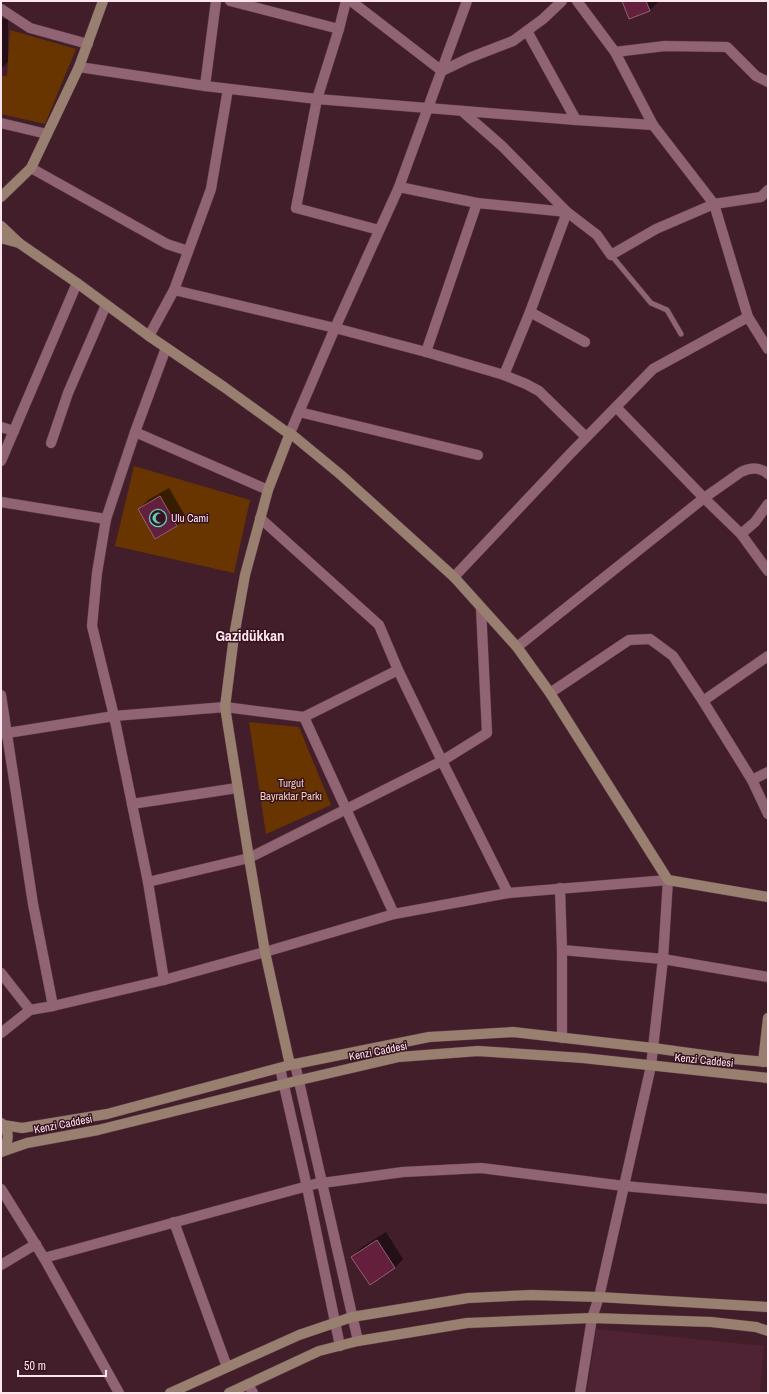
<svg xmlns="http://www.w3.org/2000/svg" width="769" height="1394" viewBox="0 0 769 1394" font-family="'Archivo Narrow',sans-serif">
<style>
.built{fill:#4f2334}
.green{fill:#683500}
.shadow{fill:#0007}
.building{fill:#641f3c;stroke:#8f6371}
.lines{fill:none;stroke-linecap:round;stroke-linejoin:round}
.lane-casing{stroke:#5b3b47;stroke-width:6}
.street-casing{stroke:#5b3b47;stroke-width:11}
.secondary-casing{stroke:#5b3b47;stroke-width:11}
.lane{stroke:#906472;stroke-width:5}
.street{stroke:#906472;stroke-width:10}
.secondary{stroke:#997f6f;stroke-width:10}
.labels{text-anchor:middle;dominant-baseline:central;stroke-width:3;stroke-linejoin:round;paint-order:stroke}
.poi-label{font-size:11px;fill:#ffe5ec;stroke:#371321;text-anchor:start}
.park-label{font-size:11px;fill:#f5d1b7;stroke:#371321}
.street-label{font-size:11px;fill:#ffe5ec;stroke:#371321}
.district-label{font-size:15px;font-weight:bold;fill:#ffe5ec;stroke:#371321}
</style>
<rect width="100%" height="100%" fill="#421d2a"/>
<path class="built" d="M596,1329L764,1346L760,1393H587Z"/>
<g class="green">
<path d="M10,30L76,49L45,124L1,114V76H7Z"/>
<path d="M134,466L250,500L234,573L115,546Z"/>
<path d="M249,722L299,727L331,805L266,834Z"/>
</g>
<g class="shadow">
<path d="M623,1H658V2L649,11Z"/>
<path d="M1,19H8V62L1,69Z"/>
<path d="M169,488L186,517L177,526L156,538L139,509L148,500Z"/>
<path d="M386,1232L403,1259L395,1268L352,1257L361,1248Z"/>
</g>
<g class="building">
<path d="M622,1H646L650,11L629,19Z"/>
<path d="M160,496L177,526L155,539L138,509Z"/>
<path d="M377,1240L395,1268L370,1285L351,1257Z"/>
</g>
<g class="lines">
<g class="lane-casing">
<path id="lane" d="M611,255L651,303L667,310L681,334"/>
</g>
<g class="street-casing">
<g id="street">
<path d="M230,1L339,29"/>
<path d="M346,1L339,29L317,99L296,208L379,230"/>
<path d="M351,1L442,71L469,58L513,41L543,19L562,1"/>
<path d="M577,1L615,52L653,125L714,204L748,317L768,349"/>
<path d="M1,9L30,28L88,44"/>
<path d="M527,31L576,120"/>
<path d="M615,52L665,46L727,47L756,76L768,82"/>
<path d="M79,67L205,86L317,99L576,120L653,125"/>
<path d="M205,86L216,1"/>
<path d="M462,111L502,146L567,212L597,235L611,255L656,229L714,204L761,197L768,190"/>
<path d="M1,123L47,134"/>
<path d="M31,168L167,244L188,251"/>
<path d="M174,290L335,328L426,352L504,375L530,312L567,212L477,203L399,187"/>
<path d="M530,312L585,342"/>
<path d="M149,336L174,290L211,189L228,89"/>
<path d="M426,352L477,203"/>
<path d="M504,375L526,384L539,391L586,437"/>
<path d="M616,407L704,498L741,534L768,571"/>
<path d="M299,412L478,455"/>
<path d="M1,427L14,431"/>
<path d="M135,432L268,490"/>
<path d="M290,433L335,328L399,187L467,1"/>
<path d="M51,443L68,393L106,305"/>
<path d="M1,461L77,283"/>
<path d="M1,502L106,519"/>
<path d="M260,518L379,625L398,670L442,761L508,893"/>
<path d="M741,534L755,522L768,504"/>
<path d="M454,577L570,454L653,369L748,317"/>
<path d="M517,647L704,498L741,472C751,467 760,467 768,474"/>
<path d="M550,693L629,640L650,639L673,656L703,701L752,780L768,814"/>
<path d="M1,695L33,904L53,1006"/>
<path d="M703,701L768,656"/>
<path d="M304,717L398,670"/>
<path d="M1,734L114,716L225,707L304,717L394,914"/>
<path d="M752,780L768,772"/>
<path d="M132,804L237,788"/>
<path d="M148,882L249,858L442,761L487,733L481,608"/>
<path d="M560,888L562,950V1038"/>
<path d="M562,950L663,959L768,977"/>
<path d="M1,973L30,1010"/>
<path d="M164,980L148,882L114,716L92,626L97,573L106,519L135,432L166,348"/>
<path d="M1,1033L30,1010L53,1006L164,980L265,952L394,914L508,893L668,880L663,959L651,1066L599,1297L592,1318L580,1393"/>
<path d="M295,1064L358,1341"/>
<path d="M280,1068L307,1187L340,1346"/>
<path d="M1,1189L44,1258L119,1393"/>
<path d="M174,1222L227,1367"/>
<path d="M44,1258L315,1184L403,1172L481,1168L624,1186L768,1199"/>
<path d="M1,1265L36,1244"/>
<path d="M248,1384L253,1393"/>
</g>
</g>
<g class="secondary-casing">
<g id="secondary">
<path d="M1,197L31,168L79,67L103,1"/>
<path d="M1,226L19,243L1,238"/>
<path d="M19,243L77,283L149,336L224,387L285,431L290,433L341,475L454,577L517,647L550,693L668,880L768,897"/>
<path d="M763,1062L768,1018"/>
<path d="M290,1065L265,952L249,858L225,707L234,636L245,575L268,490L290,433"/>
<path d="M1,1123C11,1131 9,1143 1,1152"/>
<path d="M3,1125L22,1128L107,1114L290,1065L429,1037L513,1032L653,1048L733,1059L768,1062"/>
<path d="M1,1152L27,1143L98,1130L300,1080L399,1057L478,1051L583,1058L768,1078"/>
<path d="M170,1393L299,1335L352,1317L468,1298L531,1295L599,1297L768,1307"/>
<path d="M229,1393L319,1351L358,1341L467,1323L592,1318L711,1322L756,1327L768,1331"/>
</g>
</g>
<use href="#lane" class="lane"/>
<use href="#street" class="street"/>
<use href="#secondary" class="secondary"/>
</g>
<defs>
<g id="mosque-ring" transform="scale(0.9)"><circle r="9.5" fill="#371321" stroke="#5eceb7" stroke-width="1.5"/><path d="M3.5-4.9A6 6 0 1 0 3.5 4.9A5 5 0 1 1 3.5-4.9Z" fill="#5eceb7"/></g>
</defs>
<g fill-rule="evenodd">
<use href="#mosque-ring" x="158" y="518"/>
</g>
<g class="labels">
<g class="poi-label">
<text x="171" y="518">Ulu Cami</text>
</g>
<g class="park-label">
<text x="291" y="783">Turgut<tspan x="291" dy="13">Bayraktar Parkı</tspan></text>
</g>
<g class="street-label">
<text transform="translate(378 1051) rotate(-11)">Kenzi Caddesi</text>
<text transform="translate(704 1060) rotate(6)">Kenzi Caddesi</text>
<text transform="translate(63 1124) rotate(-11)">Kenzi Caddesi</text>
</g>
<g class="district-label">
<text x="250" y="635">Gazidükkan</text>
</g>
</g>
<rect width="769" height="1394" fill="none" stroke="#ffe5ec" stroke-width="4"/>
<path d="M18 1370v6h88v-6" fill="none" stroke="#ffe5ec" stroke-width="2"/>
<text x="24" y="1370" font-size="12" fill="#ffe5ec" stroke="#371321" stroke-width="3" paint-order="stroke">50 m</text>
</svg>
